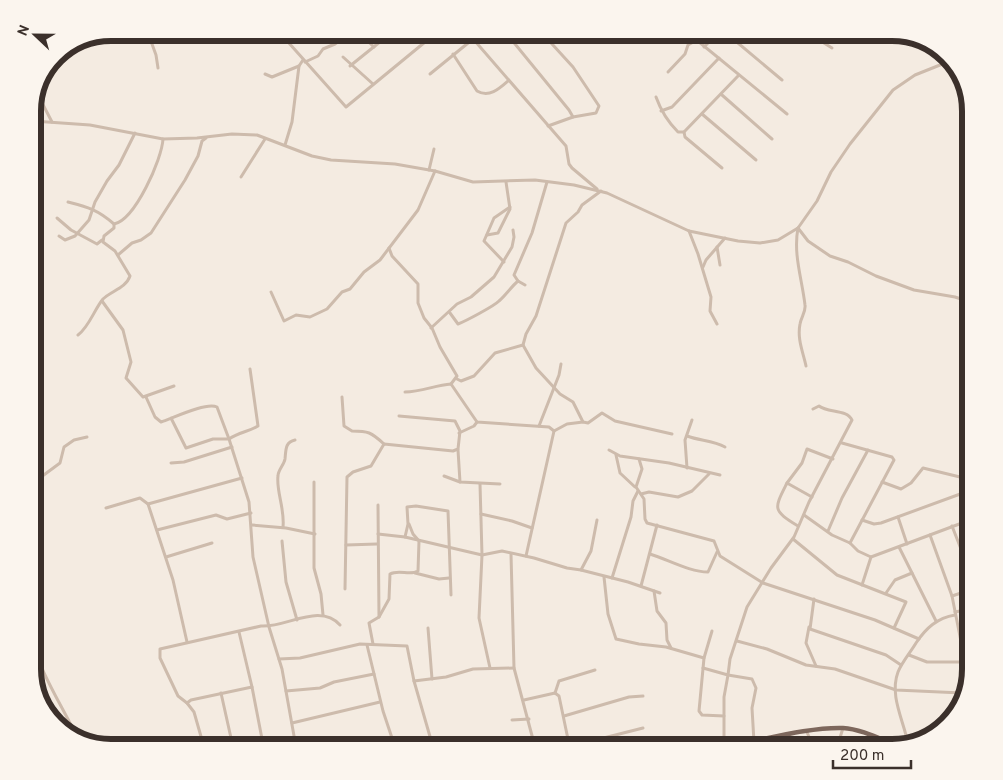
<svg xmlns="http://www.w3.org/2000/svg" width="1003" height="780" viewBox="0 0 1003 780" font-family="Overpass,sans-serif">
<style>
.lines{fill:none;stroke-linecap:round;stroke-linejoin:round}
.minor{stroke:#cdbbac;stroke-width:3}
.major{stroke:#7d675c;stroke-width:4.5}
.rim{fill:none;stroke:#3b302b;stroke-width:6}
</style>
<rect width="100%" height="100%" fill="#f4ebe1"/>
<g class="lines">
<g class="minor">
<path d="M148,33L156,55L158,68"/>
<path d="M280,33L346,107L436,33"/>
<path d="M359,33L374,47"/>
<path d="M468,33L566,146L569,164L572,168L597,189"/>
<path d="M506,33L569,110L573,117"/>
<path d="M542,33L573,67L599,106L596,113L573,117L548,126"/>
<path d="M688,33L787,114"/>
<path d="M726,33L782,80"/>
<path d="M808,33L832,48"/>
<path d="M704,47L718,33"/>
<path d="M453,54L477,91C489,98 499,89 508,81"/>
<path d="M343,57L373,84"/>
<path d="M305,62L318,56L323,49L335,44L349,33"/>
<path d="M350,66L391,33"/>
<path d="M668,72L685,54L688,45L697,40"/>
<path d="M265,74L272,77L299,66L303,60"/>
<path d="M430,74L473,39"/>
<path d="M38,95L52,122"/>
<path d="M722,95L772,139"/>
<path d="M656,97C661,111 668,122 678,132H684"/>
<path d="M661,111L672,107L719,58"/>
<path d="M702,114L756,160"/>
<path d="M33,121L90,125L163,139L197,138L232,134L257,135L312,156L331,160L395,164L435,171L473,182L535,180L574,185L607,193L689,231L738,241L760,243L778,240L798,228L817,201L831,172L850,144L893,90L915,75L950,61"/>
<path d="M285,145L292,122L299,66"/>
<path d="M722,168L685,137L684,132L738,76"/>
<path d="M429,170L434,149"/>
<path d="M241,177L265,139"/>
<path d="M68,202C88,207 98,210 114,224V228L104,236L103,242L115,251L130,276C126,288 111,291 103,299C94,310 89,327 78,335"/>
<path d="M57,218L71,230L97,244L102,240"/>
<path d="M114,224C135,220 162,159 163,139"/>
<path d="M798,228L808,241L830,256L848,262L876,276L914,290L955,297L970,302"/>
<path d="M798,228C793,254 802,279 805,305C806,312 801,317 800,324C797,339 803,352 806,366"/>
<path d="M689,231L698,254L711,297L710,311L717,324"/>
<path d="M487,235L498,233L510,209L506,182"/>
<path d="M59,236L65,240L75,236L89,220L95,202L107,181L119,165L135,133"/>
<path d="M717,247L720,265"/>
<path d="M389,248L392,256L418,284V303L424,318L432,328L440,347L457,376L451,384"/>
<path d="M118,255L132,243L141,240L151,233L185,180L198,156L202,141L206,138"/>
<path d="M504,262L484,241L494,218L510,207"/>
<path d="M703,267L706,260L725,238"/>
<path d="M518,281L514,275L532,233L547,182"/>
<path d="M271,292L284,321L296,315L310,317L327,309L342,292L350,289L364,272L380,260L418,210L435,171"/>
<path d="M102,301L123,330L131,362L126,378L143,397L174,386"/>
<path d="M450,313L458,324C466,321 494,306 499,301C506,295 511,287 518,281L525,285"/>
<path d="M431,328L457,304L471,297L494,277L512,247L514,237L513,230"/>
<path d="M523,345L536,368L560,394L573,402L583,422L588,423L602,413L615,421L672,434"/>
<path d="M250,369L258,426C248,432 239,432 229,439L249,502L253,557L269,627L282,669L296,747"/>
<path d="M457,379L461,381L474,376L495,353L523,345L526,334L536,316L566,223L578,212L582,205L601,191"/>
<path d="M405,392C422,392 435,385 451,384L477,422L549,427L554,431L526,556"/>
<path d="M146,397L155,417L161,422C173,418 206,402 217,407L229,439H213L186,448L171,418"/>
<path d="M342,397L344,426L352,431C368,431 371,432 384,444"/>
<path d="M539,426L559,375L561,364"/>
<path d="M554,431L567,424L583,422"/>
<path d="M459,433L474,426L477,422"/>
<path d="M687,436C700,441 713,440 725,447"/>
<path d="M842,443L892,457L894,460L850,543"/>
<path d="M961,447L970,449"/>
<path d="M458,450L460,482L500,484"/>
<path d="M609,450L620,456L669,463L720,475"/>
<path d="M616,455L620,473L635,487"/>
<path d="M639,459L642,469L636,487L644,499L645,519L647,523L714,541L720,556L763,583L875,620L919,639"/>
<path d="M171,463L184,462L232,447"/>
<path d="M687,468L685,440L692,420"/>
<path d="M444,476L460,482"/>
<path d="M961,478L970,466"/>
<path d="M314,482V568L321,594L323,615"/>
<path d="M882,482L901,489L911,483L923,468L960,477L965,494"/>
<path d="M33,483L60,463L64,447L74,440L87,437"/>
<path d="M787,483L802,463L807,449L833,459"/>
<path d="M480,484L482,555L479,618L490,668"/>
<path d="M641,494L649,492L678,497L692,491L709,474"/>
<path d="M148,504L242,478"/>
<path d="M106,508L140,498L148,504L173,580L187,642"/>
<path d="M481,514L512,521L532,528"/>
<path d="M804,515L832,535L850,543L858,551L871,557L970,520"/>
<path d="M898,517L907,544"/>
<path d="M862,520L874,524L881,523L963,493L970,517"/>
<path d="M252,525L286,528L315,534"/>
<path d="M798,526C772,510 774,509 787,483L812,497"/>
<path d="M952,526L970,572"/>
<path d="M283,527C285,509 276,491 278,476C278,470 284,465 285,459C286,450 285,442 295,440"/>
<path d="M157,530L216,515L227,519L251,513"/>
<path d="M828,531L842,498L868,450"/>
<path d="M378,534L405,537L482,555L502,551L534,558L567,568L581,570L628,582L660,593"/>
<path d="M930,535L952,596L968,677"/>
<path d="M405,537L408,524L407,507L416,506L448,511L451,595"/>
<path d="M793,539L837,575L906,602L894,628"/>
<path d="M282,541L286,582L297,620"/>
<path d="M346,545L377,544"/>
<path d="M899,547L936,621"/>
<path d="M963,552L970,549"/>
<path d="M511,554L514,668L535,747"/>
<path d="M650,554C669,560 690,572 708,572L717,552"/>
<path d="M166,557L212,543"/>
<path d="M581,570L591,551L597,520"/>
<path d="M415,573L439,579L449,578"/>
<path d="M604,577L608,614L616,639L639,644L666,647L704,658"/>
<path d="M612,578L631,517L633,501L638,491"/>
<path d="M862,585L871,557"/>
<path d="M641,586L657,525"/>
<path d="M345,589L347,477L353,472L371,466L384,444L453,451L458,449L460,431L455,421L399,416"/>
<path d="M654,591L657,611L666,623L667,640L671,648"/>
<path d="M886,593L895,580L912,573"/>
<path d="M952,596L970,590"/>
<path d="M814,599L810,629L886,655L901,665"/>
<path d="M955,612L970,609"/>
<path d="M379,617L389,599L390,574C399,569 410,576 418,571L419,541L413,534L409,524"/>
<path d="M809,627L806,643L816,666"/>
<path d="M428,628L432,679"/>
<path d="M712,631L704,658L699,711L702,715L724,716"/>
<path d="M239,632L252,687"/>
<path d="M737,641L767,649L806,665L835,669L896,690L962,693"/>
<path d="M373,644L369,623L379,617L378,505"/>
<path d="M367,645L383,711L395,747"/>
<path d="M33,646C43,677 62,706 76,735"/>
<path d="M909,655L927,662H965"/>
<path d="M279,659L300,658L360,644L407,646L414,681L433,747"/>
<path d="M703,668L728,675L724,697V747"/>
<path d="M414,681L446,677L473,669L514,668"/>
<path d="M286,691L320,688L334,682L374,674"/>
<path d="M221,693L233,747"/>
<path d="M555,693L559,696L569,744"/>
<path d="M555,693L559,681L595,670"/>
<path d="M524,700L555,693"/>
<path d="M187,703L191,700L252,687L263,744"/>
<path d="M564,716L629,697L643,696"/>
<path d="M512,720L529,719"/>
<path d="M292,723L380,702"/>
<path d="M807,732L813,747"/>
<path d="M754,742L752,708L756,688L752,679L728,675L730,659L747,607L771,568L794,537L809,502L852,420C847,409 828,413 819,406L813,409"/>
<path d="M908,744C904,721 889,696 898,672C902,662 910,653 916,643C926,628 937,618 955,615"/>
<path d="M204,747L194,712L187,703L178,696L160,658V649L261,626C286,628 320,602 340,625"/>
<path d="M248,747L294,739"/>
<path d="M552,747L564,744L572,746L643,728"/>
<path d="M841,747L839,741L843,728"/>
</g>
<path class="major" d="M724,747C761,741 806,727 843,728C861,729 880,739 898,746"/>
</g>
<path d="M0 0H1003V780H0ZM111 41H892A70 70 0 0 1 962 111V669A70 70 0 0 1 892 739H111A70 70 0 0 1 41 669V111A70 70 0 0 1 111 41Z" fill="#fbf5ee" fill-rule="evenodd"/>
<path class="rim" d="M111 41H892A70 70 0 0 1 962 111V669A70 70 0 0 1 892 739H111A70 70 0 0 1 41 669V111A70 70 0 0 1 111 41Z"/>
<g transform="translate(35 35) rotate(292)" stroke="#fbf5ee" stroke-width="4" paint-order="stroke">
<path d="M0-4L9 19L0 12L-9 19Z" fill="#3b302b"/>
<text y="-8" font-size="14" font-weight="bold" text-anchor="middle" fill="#3b302b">N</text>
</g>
<path d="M833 760v8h78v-8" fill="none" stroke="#3b302b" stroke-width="2.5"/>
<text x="840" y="760" font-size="15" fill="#3b302b" stroke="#fbf5ee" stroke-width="4" paint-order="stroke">200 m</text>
</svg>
